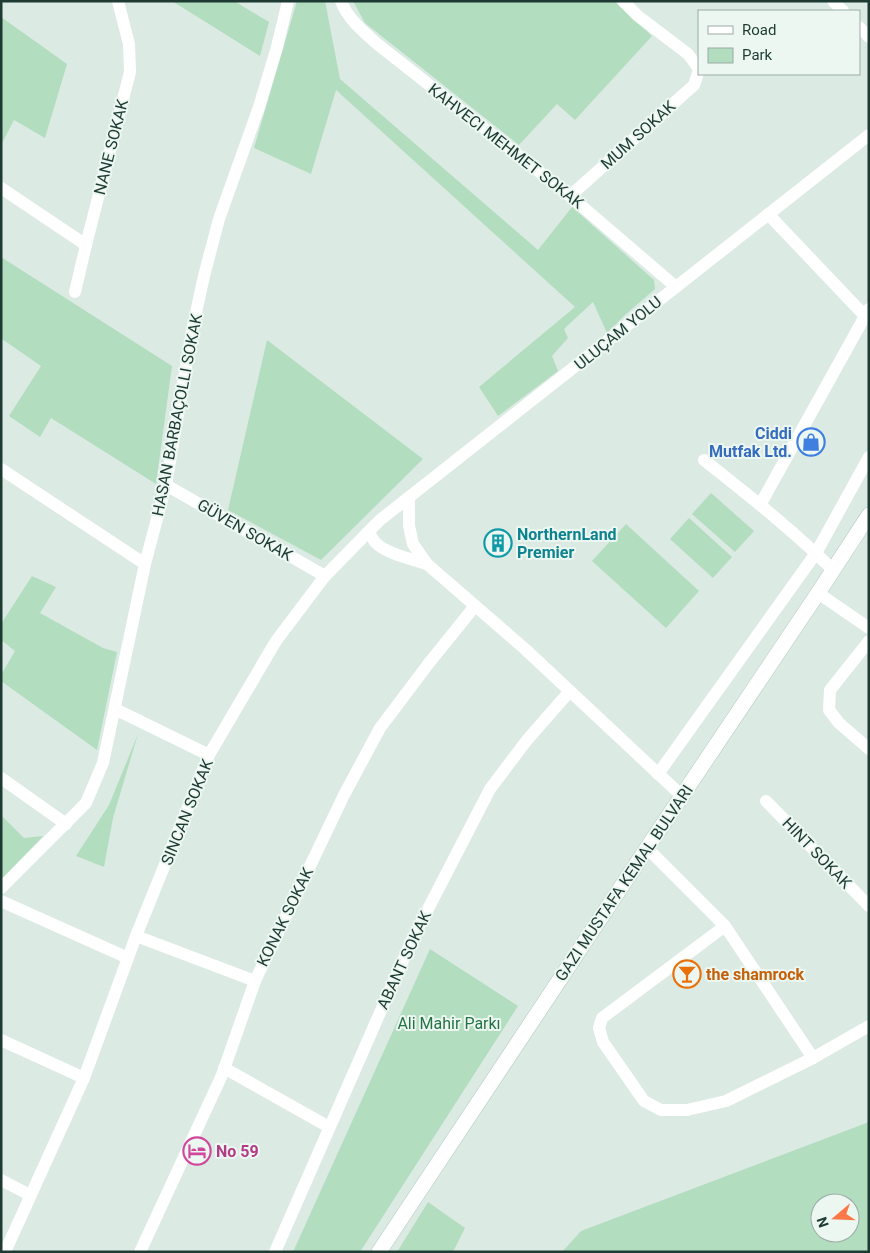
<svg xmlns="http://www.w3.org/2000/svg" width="870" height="1253" viewBox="0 0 870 1253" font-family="Roboto,sans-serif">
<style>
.green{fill:#b3ddbf;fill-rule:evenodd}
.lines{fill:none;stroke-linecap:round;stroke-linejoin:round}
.secondary-casing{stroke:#afcac1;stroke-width:16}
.minor{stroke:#fff;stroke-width:12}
.secondary{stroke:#fff;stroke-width:15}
.labels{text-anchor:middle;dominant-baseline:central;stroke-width:4;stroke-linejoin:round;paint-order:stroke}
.street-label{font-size:16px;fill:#1d3a33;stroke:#edf7f2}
.shop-label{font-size:16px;font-weight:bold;fill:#366cbe;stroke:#edf7f2;text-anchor:end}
.culture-label{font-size:16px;font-weight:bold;fill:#0d838f;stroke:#edf7f2;text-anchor:start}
.food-label{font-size:16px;font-weight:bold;fill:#c56008;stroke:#edf7f2;text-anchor:start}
.park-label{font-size:16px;fill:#257345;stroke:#edf7f2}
.hotel-label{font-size:16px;font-weight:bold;fill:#b23c85;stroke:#edf7f2;text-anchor:start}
</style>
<rect width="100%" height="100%" fill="#dceae4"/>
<g class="green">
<path d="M172,1H234L269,22L260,56Z"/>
<path d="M297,1H325L340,79L538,250L572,207L654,280L655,289L625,315L607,333L593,302L564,329L568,338L552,356L558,371L498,416L479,387L575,307L336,90L311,174L254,148Z"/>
<path d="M353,1H614L652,36L575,120L557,104L519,145L365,23Z"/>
<path d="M1,17L67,64L45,138L14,120L1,145Z"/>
<path d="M1,257L172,366L156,484L51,418L40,437L9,416L41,366L2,339L1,340Z"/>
<path d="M267,340L423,459L321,560L228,510Z"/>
<path d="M711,493L754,531L735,552L692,514Z"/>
<path d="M689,518L732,557L713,578L670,539Z"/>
<path d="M626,524L699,591L666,628L592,561Z"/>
<path d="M32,576L56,587L40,613L103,648L117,652L97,750L1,681V675L15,651L1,640V624Z"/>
<path d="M138,734L113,818L104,867L76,856L109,805Z"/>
<path d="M1,815L24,838L43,836L1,880Z"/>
<path d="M430,949L518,1006L360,1252H293Z"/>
<path d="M869,1122V1252H562L581,1231ZM820,1203H850V1233H820Z"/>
<path d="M428,1202L465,1228L453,1252H397Z"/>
</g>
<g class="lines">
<g class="secondary-casing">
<path id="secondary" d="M379,1252L647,848L818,593L869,515"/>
</g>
<g class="minor">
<path d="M341,1C347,18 363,31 376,43L570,196L676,287"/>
<path d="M623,1L638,16L688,54L699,69"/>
<path d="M833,1L843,11"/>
<path d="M859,27L869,37"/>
<path d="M1,188L86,245"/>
<path d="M570,196L694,85L699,70"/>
<path d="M768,214L865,316"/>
<path d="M75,292L86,245L130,72L129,44L118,1"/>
<path d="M704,460C748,495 793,530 833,570"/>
<path d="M1,469L145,564"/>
<path d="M166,485L325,576"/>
<path d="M409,498V526L413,544L427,564L525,649L682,796"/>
<path d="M760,505L869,309"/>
<path d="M368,532C371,535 373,539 375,542C386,554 412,559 427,564"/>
<path d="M818,593L869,628"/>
<path d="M869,641L830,690L829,710L839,723L869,749"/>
<path d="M115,709L209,755"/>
<path d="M658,774L816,553L869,457"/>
<path d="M1,778L66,824"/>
<path d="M766,801L869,906"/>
<path d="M647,848L725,926L813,1058"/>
<path d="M1,888L86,803L103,763L145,564L166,485L192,331L204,276L219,219L259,107L277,47L288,1"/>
<path d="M1,901L128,958"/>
<path d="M725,926L602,1018L599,1028L603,1042L644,1101L661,1110H687L726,1101L813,1058L869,1026"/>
<path d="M136,936L255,981"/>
<path d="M1,1040L84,1078"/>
<path d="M224,1068L329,1127"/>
<path d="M1,1180L30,1195"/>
<path d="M5,1252L84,1078L136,936L209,755L276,641L325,576L380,520L869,135"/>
<path d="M140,1252L222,1075L255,981L344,795L380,728L429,663L475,606"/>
<path d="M275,1252L411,942L490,789L527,740L570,691"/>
</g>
<use href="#secondary" class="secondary"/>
</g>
<defs>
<g id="shop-ring" transform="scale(1.4375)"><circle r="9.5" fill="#edf7f2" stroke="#3f7fe0" stroke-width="1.5"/><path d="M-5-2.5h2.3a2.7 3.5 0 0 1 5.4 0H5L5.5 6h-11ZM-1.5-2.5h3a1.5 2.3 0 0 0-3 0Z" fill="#3f7fe0"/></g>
<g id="building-ring" transform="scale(1.4375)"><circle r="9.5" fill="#edf7f2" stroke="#0f9aa8" stroke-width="1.5"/><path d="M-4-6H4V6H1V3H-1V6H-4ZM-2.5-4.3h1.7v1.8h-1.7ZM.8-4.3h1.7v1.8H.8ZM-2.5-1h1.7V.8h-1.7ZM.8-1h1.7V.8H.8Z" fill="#0f9aa8"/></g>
<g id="bar-ring" transform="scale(1.4375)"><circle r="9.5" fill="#edf7f2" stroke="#e8710a" stroke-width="1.5"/><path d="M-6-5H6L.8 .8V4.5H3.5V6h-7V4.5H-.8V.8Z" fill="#e8710a"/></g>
<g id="hotel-ring" transform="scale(1.4375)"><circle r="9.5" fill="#edf7f2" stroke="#d1479c" stroke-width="1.5"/><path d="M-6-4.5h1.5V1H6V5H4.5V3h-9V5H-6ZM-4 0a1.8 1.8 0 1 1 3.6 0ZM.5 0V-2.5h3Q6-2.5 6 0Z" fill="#d1479c"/></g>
</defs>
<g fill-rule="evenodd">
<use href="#shop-ring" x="811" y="442"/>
<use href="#building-ring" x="498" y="543"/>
<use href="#bar-ring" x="687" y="974"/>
<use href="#hotel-ring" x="197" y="1151"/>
</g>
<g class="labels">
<g class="street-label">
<text transform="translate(638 135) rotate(-42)">MUM SOKAK</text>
<text transform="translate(506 146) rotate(38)">KAHVECI MEHMET SOKAK</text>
<text transform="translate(111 147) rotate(-76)">NANE SOKAK</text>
<text transform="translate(618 333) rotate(-39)">ULUÇAM YOLU</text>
<text transform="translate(177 415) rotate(-79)">HASAN BARBAÇOLLI SOKAK</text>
<text transform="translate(245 530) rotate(30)">GÜVEN SOKAK</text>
<text transform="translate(187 812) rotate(-68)">SINCAN SOKAK</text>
<text transform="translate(817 853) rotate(46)">HINT SOKAK</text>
<text transform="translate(624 883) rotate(-56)">GAZI MUSTAFA KEMAL BULVARI</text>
<text transform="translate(285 917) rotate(-64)">KONAK SOKAK</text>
<text transform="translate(404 960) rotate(-65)">ABANT SOKAK</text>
</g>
<g class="shop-label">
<text x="792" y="433">Ciddi<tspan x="792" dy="18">Mutfak Ltd.</tspan></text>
</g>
<g class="culture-label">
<text x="517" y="534">NorthernLand<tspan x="517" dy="18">Premier</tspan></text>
</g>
<g class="food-label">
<text x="706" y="974">the shamrock</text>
</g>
<g class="park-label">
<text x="449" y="1023">Ali Mahir Parkı</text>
</g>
<g class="hotel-label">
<text x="216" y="1151">No 59</text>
</g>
</g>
<rect width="870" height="1253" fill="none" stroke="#1d3a33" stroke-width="5"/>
<rect x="698" y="10" width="162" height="65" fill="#edf7f2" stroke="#9aaba6"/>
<rect x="708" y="26" width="25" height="8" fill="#ffffff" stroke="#9aaba6"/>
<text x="742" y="35" font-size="15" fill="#1d3a33">Road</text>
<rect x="708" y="48" width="25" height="15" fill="#b3ddbf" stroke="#9aaba6"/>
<text x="742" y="60" font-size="15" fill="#1d3a33">Park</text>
<g transform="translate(835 1218) rotate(251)"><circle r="24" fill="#edf7f2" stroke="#9aaba6"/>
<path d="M0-4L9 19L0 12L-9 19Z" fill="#fc7848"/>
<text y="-8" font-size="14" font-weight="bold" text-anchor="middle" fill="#1d3a33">N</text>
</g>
</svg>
